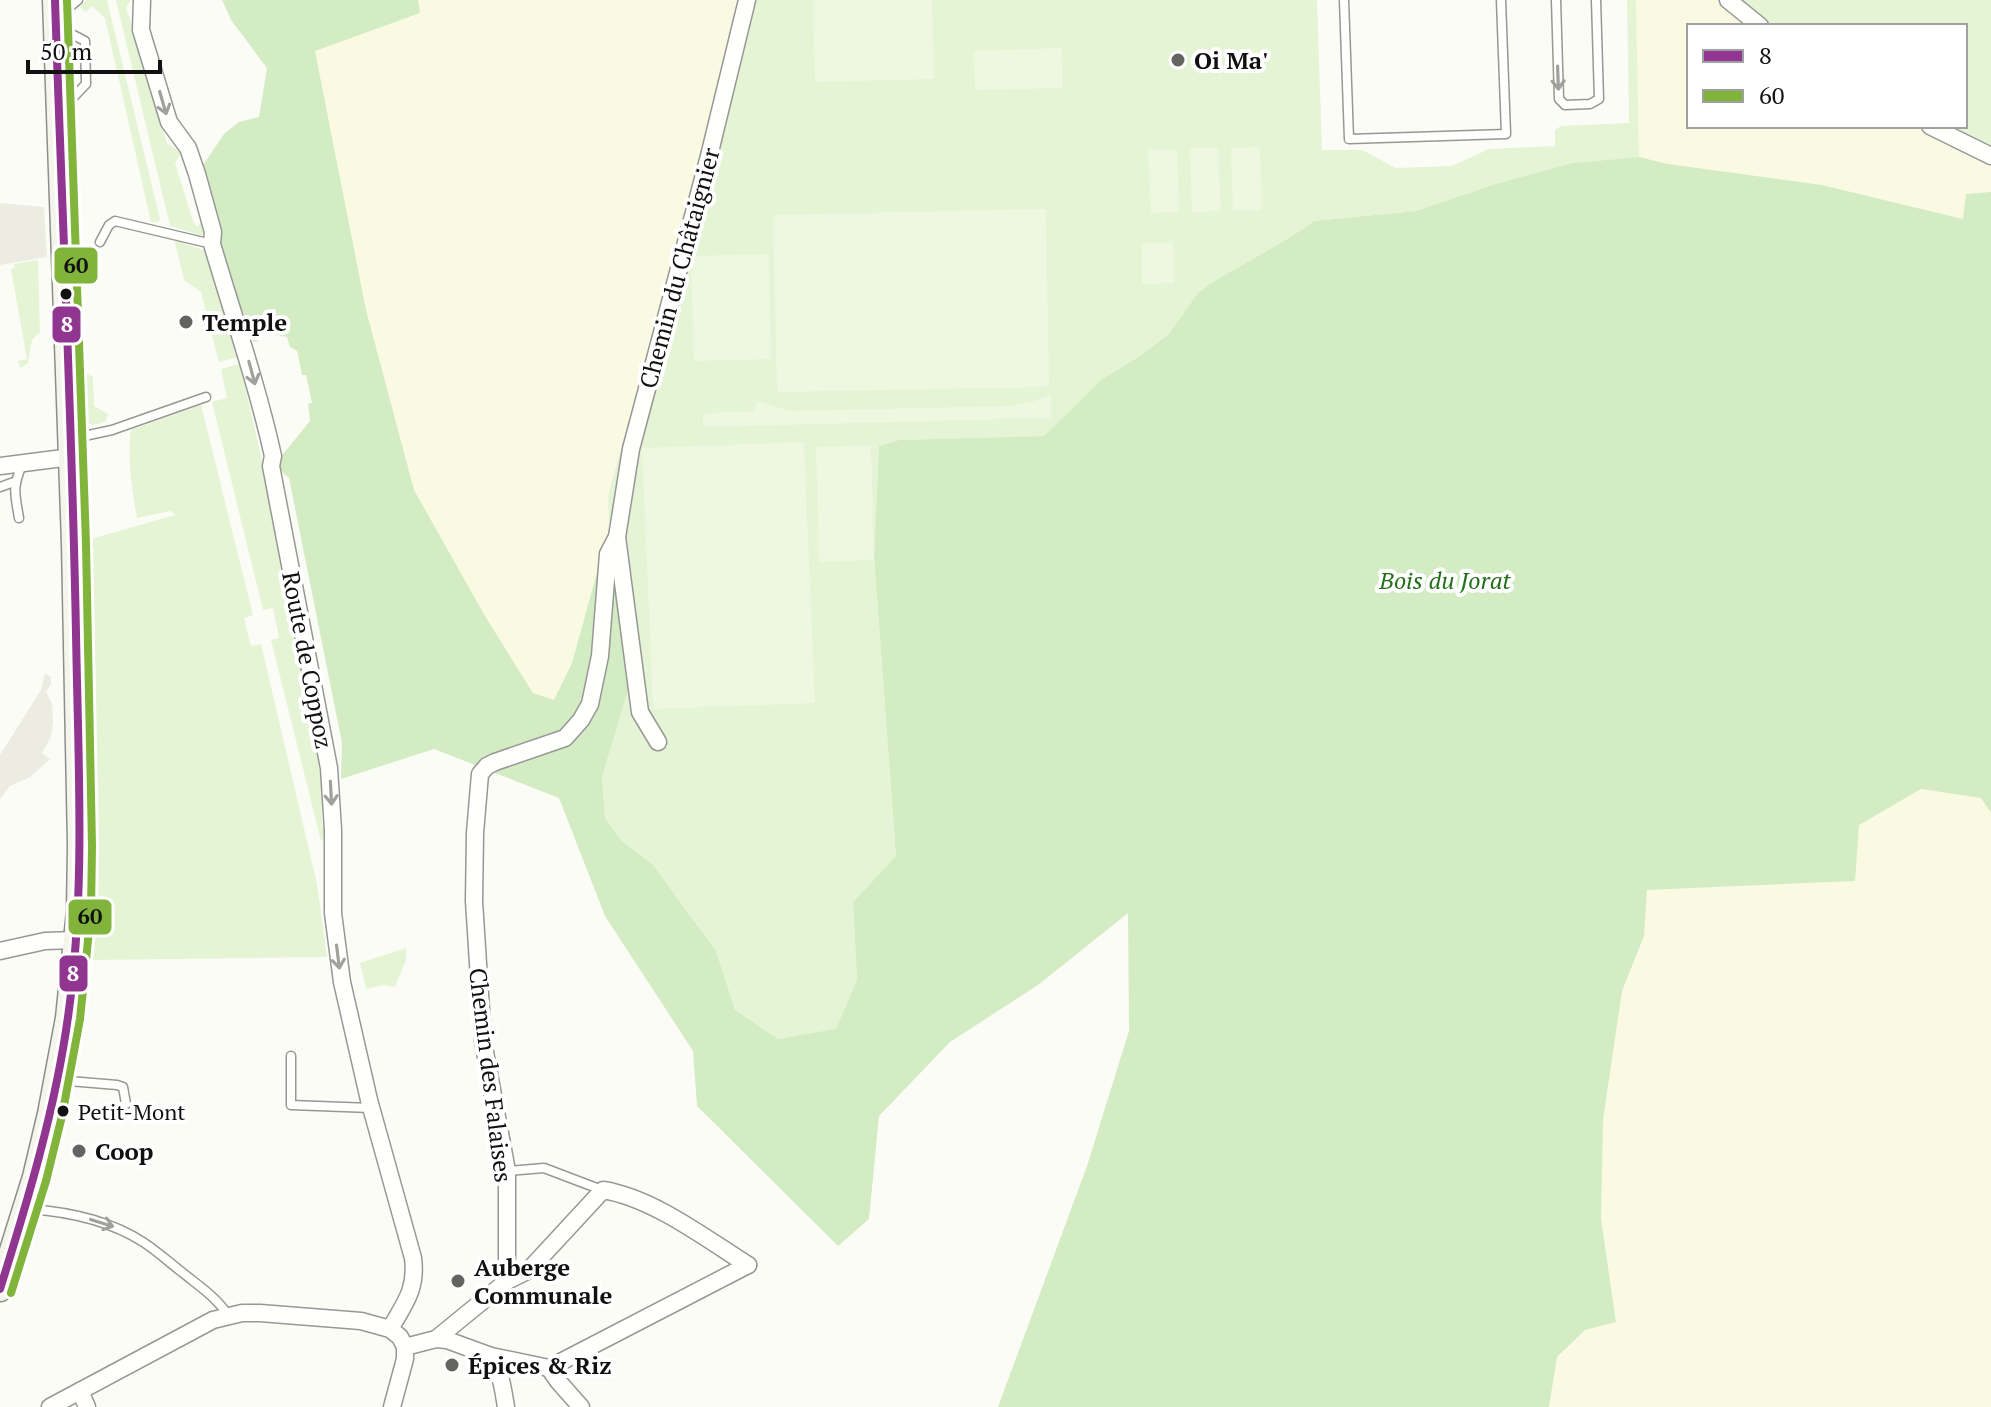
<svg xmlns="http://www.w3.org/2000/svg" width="1991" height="1407" viewBox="0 0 1991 1407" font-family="'PT Serif',serif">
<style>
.farmland{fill:#fafae3}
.green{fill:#e4f4d5}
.forest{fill:#d3ecc3}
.pitch{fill:#eef8e0}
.plaza{fill:#edece2}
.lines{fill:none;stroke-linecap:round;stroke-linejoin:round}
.service-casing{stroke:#979795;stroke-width:11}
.minor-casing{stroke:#979795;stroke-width:19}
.secondary-casing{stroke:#8d8d8b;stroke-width:27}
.service{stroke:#fffffe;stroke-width:8}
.minor{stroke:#fffffe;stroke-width:16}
.secondary{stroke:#f6f5eb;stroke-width:24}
.bus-1-casing{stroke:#fff;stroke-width:14}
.bus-2-casing{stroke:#fff;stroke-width:14}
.bus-1{stroke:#913690;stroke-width:8}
.bus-2{stroke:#81b43a;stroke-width:8}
.oneway{stroke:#a0a09f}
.poi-dot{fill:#636362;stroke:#fff;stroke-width:3}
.bus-dot{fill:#111;stroke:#fff;stroke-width:3}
.labels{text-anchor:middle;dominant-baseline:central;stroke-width:8;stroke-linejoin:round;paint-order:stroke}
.bus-label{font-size:22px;fill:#111;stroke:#fff;text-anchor:start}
.poi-label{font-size:24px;font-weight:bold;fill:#111;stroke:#fff;text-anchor:start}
.street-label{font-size:24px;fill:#111;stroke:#fff}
.park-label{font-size:24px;font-style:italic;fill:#256f1b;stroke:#fff}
.line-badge{stroke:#fff;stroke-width:3}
.badge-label{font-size:22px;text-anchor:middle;font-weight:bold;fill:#fff}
.pale-badge-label{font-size:22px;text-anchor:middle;font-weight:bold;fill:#111}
</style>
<rect width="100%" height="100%" fill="#fcfcf7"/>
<g class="farmland">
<path d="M418,0H739L723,79L608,496L609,529L572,663L555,700L533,693L485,616L414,490L366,310L315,50L420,13Z"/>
<path d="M1636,0H1728L1760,26H1689V126H1930L1991,156V192L1966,194L1964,219L1822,185L1668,164L1639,157Z"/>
<path d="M1921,789L1982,798L1991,813V1407H1549L1557,1357L1585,1330L1616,1321L1601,1219L1603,1120L1622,991L1644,936L1647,890L1854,881L1859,825Z"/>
</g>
<g class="green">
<path d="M86,0H107L160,219L158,222H151L105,18L92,6L86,12L80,7Z"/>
<path d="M116,0H131L126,7L167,143L181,153L175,163L194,224L198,227L204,217L207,230L204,235H200L170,226Z"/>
<path d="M739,0H1317L1322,150H1362L1396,168L1452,166L1489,149L1555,146V130L1561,126L1629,123L1627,0H1636L1639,157L1572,163L1494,184L1416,211L1314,221L1291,237L1218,279L1200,292L1168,335L1140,356L1102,379L1044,436L899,440L879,446L874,557L896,856L853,902L857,980L836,1030L778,1039L735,1010L716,951L653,865L622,841L605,818L602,777L629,687L609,529L608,496L723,79Z"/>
<path d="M1728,0H1991V156L1930,126H1965V26H1760Z"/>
<path d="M177,241L209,252L238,357L219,362L201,292L184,280L175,242Z"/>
<path d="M38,260L40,333C28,338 31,352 28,363L20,368L18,361L27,359L11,269L15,268L14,264Z"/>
<path d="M240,364L282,548L317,743L319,770L323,775L321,779L322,825L325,827L327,830L324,838L321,841L271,640L279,638L273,608L263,610L212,402L227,398L221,369Z"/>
<path d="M87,374L93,377L94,406L108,414L106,421C99,424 91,427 85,421V376Z"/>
<path d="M201,405L253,615L244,618L251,646L261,644L317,884L327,957L90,960L94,871L87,540L175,515L171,511L137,518C132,488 127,460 131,430Z"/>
<path d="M406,948V960L395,987L383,985L366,989L360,963Z"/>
</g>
<path class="forest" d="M222,0H418L420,13L315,51L366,310L414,490L485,616L533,693L554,700L572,663L609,529L629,687L602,777L605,818L622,841L653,865L716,951L735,1010L778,1039L836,1029L857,980L853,902L896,856L874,557L879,446L899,440L1044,436L1102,379L1140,356L1168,335L1199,292L1218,279L1291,237L1314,221L1416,211L1495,184L1572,163L1639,157L1668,164L1822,185L1963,219L1966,194L1991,192V813L1981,798L1921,789L1859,825L1855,881L1647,890L1644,936L1622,991L1603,1120L1601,1219L1616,1322L1585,1330L1557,1357L1549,1407H998L1087,1166L1129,1031L1128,913L1038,985L950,1042L879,1116L869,1219L838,1246L697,1106L693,1051L605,916L559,798L434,749L341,779L342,743L289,478L276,467L279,459L310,421L308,404L312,403L306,375H302L297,351L290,347L287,337L257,331L258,341L254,342L235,323L197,174L224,134L239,122L259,117L267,68L231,20Z"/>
<g class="pitch">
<path d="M813,0H932L934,79L815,82Z"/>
<path d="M1062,48L1063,88L975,90L974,51Z"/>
<path d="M1260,147L1262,210L1233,211L1231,148Z"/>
<path d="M1190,148H1218L1221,211L1192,212Z"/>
<path d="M1148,149H1177L1179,212L1151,213Z"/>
<path d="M1046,209L1049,387L777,392L773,215Z"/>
<path d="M1142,243H1173L1174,283L1142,284Z"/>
<path d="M769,254L771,359L694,361L691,256Z"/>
<path d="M1051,394V418L703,427V413L753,412L757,401L790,411L1012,406L1032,402Z"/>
<path d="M804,442L815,703L653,709L642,448Z"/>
<path d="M871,445L874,560L819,562L816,447Z"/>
</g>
<g class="plaza">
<path d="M0,203L44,207L47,257L0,265Z"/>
<path d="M45,673L51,677V684L46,692L52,704L53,722L51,737L42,753L50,759L30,777L10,786L0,799V755L41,690Z"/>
</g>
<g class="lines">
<g class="service-casing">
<g id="service">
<path d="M1344,0L1349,139L1506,134L1501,0"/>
<path d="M1556,0L1559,99L1565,105L1590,104L1599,99L1596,0"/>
<path d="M59,16L78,0"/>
<path d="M60,28L85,41L86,84L64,107"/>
<path d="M100,242L109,225L115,221L212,244"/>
<path d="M75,438L112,430L206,397"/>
<path d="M0,487L14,482"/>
<path d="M19,518C15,494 12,488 22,465"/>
<path d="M291,1056V1105L371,1108"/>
<path d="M57,1080L117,1085L123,1087L126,1104"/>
<path d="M507,1171L544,1168L602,1190"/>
<path d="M30,1209C70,1212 109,1220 143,1242C157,1251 170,1263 183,1273C199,1286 216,1297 228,1315"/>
</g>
</g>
<g class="minor-casing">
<g id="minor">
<path d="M142,0L141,30L169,122L188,148L197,174L213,232L212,244C233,315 257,384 273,456L271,466L329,768L333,830V913L342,982L369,1100L413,1258C417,1289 405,1303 390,1329"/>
<path d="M1728,0L1760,26"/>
<path d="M1930,126L1991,156"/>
<path d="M0,466L71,457"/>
<path d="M658,742L640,712L617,537L631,449L709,156L747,0"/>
<path d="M0,951L45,941L76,940"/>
<path d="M507,1281V1171L483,1041L474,901L475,833L480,774L487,766L495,762L565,738L581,720L590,704L600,656L608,554L617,537"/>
<path d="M436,1339L507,1281L529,1270L603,1190C653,1198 705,1238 748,1265"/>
<path d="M405,1347L436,1339L447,1340L491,1356L549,1368L748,1265"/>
<path d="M491,1356C501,1372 503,1389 506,1407"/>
<path d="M549,1368L558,1381L581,1407"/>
<path d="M80,1391L87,1407"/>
<path d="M50,1407L213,1320L242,1313H260L361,1321L390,1329L400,1337L405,1347V1359L392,1407"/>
</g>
</g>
<g class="secondary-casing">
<path id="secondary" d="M0,1289L35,1177L50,1114L68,1018L79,911L80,846L74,544L55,0"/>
</g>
<use href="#service" class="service"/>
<use href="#minor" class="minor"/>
<use href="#secondary" class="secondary"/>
<g class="bus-1-casing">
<path id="bus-1" d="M0,1289C28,1200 55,1110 68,1017C86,890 78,761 76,633C72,422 62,211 55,0"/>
</g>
<g class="bus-2-casing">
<path id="bus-2" d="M11,1293L46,1181L62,1116L80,1019L91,911L92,846L86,544L67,0"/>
</g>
<use href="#bus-1" class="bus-1"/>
<use href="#bus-2" class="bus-2"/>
</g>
<defs><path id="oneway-shaft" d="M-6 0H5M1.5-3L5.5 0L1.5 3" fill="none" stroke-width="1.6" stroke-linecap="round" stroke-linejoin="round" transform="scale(2)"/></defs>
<g class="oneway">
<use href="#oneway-shaft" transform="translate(1558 78) rotate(88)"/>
<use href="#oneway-shaft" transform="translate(163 103) rotate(74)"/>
<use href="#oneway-shaft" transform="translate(252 373) rotate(75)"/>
<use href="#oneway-shaft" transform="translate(331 793) rotate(87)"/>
<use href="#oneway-shaft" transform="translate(338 957) rotate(83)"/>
<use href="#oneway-shaft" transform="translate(102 1223) rotate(17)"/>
</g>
<g class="poi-dot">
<circle cx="1178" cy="60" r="8"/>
<circle cx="186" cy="322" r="8"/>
<circle cx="79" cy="1151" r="8"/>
<circle cx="458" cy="1281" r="8"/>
<circle cx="452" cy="1365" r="8"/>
</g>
<g class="bus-dot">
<circle cx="66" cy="294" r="7"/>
<circle cx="63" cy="1111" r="7"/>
</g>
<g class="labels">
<g class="bus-label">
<text x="78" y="1111">Petit-Mont</text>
</g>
<g class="poi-label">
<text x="1194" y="60">Oi Ma'</text>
<text x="202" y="322">Temple</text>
<text x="95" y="1151">Coop</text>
<text x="474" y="1267">Auberge<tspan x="474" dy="28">Communale</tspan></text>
<text x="468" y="1365">Épices &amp; Riz</text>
</g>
<g class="street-label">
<text transform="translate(679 268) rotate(-75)">Chemin du Châtaignier</text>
<text transform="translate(308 660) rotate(79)">Route de Coppoz</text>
<text transform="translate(491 1075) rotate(83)">Chemin des Falaises</text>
</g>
<g class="park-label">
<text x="1445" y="580">Bois du Jorat</text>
</g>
</g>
<g class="line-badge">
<rect x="53" y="246" width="46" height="39" rx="8" fill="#81b43a"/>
<rect x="51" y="305" width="31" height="39" rx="8" fill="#913690"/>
<rect x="67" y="898" width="46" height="38" rx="8" fill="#81b43a"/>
<rect x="58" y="954" width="31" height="39" rx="8" fill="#913690"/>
</g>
<g class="badge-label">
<text x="67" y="332">8</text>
<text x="73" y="981">8</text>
</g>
<g class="pale-badge-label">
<text x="76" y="273">60</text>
<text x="90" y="924">60</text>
</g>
<rect x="1687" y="24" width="280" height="104" fill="#ffffff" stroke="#a0a0a0" stroke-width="2"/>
<rect x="1703" y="50" width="40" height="12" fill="#913690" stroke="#a0a0a0" stroke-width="2"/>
<text x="1759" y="64" font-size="24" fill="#111111">8</text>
<rect x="1703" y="90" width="40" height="12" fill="#81b43a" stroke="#a0a0a0" stroke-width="2"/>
<text x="1759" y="104" font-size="24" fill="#111111">60</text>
<path d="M28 60v12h132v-12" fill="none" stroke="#111111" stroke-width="4"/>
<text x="40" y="60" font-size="24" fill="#111111" stroke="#ffffff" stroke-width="6" paint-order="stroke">50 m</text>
</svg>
